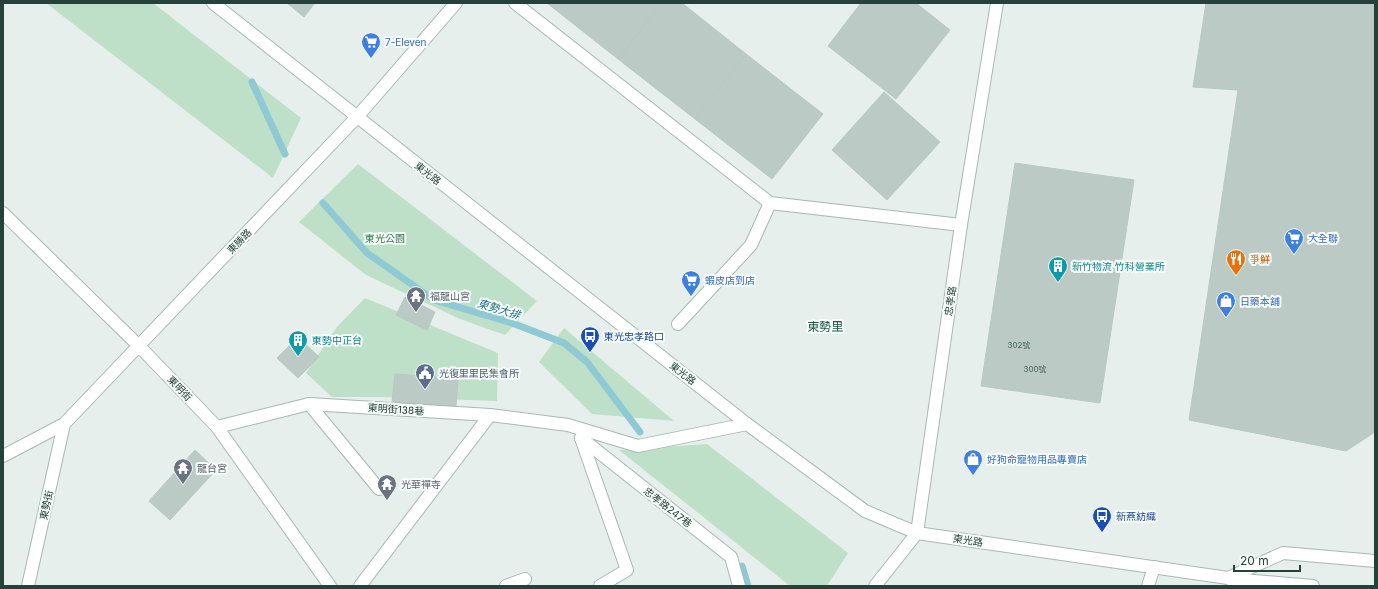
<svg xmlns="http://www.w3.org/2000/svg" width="1378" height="589" viewBox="0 0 1378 589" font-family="Inter,'Noto Sans TC',sans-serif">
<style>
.green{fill:#bfe0c8}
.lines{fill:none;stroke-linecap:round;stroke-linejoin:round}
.stream{stroke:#8ec9d4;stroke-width:7}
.building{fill:#bbcac4;stroke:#b8c9c2}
.minor-casing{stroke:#a8b8b2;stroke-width:14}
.minor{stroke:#fff;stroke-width:12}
.labels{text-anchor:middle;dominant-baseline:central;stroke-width:4;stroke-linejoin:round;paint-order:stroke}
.number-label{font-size:8px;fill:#4a645c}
.shop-label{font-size:10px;fill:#366cbe;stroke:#f7fbf9;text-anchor:start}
.street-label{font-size:10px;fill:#24423a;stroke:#f7fbf9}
.park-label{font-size:10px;fill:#2d7a4b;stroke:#f7fbf9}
.food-label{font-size:10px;fill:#c56008;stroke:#f7fbf9;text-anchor:start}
.culture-label{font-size:10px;fill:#0d838f;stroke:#f7fbf9;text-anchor:start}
.worship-label{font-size:10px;fill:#5b616d;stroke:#f7fbf9;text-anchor:start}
.transit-label{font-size:10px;fill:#164399;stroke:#f7fbf9;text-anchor:start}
.service-label{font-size:10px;fill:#4e5e75;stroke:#f7fbf9;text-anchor:start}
.water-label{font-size:11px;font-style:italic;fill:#1c6f80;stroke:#f7fbf9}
.quarter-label{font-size:12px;fill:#1f5548;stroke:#f7fbf9}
</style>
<rect width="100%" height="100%" fill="#e6efeb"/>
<g class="green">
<path d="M46,3H153L301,118L273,178Z"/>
<path d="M358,164L537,301L505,335L460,319L366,275L299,222Z"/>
<path d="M365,298L498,353L497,401L382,397H332L306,373L337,327Z"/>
<path d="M564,328L674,421L592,414L539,362Z"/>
<path d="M707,444L848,553L827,586H790L619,450Z"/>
</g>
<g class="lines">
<g class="stream">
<path d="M252,82L285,154"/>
<path d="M323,203L367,253L434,300L512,323L564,343L587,362L640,432"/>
<path d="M742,566L748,586"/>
</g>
</g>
<g class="building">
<path d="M287,3H315L304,17Z"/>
<path d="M547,3H662L618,59Z"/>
<path d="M662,3H682L746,54L695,119L618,59Z"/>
<path d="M861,3H916L950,30L896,99L828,46Z"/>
<path d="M1206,3H1375V432L1346,451L1189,420L1238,90L1193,87Z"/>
<path d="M746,54L823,114L772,179L695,119Z"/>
<path d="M884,92L940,142L887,200L832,150Z"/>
<path d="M1015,163L1134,180L1100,403L981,386Z"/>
<path d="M405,297L435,312L427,330L396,315Z"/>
<path d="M298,337L319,357L298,378L277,358Z"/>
<path d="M395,374L458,379L456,406L392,402Z"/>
<path d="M195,450L216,470L170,520L149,501Z"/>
</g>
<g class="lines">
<g class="minor-casing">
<g id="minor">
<path d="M213,3L747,424L865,511L917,533L1228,578L1241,586"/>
<path d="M515,3L770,203L961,225"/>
<path d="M3,213L139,346L217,427L330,586"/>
<path d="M678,324L751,245L770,203"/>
<path d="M309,404L379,489"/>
<path d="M217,427L309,404L490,415L568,425L638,446L747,424"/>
<path d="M581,438L731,557L739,586"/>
<path d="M581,438L627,570L600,586"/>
<path d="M3,456L64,424L357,117L456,3"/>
<path d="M1228,578L1283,553L1375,561"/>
<path d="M1231,579L1313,586"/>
<path d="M28,586L64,424"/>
<path d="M360,586L490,415"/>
<path d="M506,586L525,579"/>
<path d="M875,586L917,533L961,225L997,3"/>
<path d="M1148,586L1154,567"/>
</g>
</g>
<use href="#minor" class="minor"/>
</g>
<defs>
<g id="supermarket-pin" transform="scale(1)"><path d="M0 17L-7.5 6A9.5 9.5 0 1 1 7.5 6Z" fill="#3f7fe0" stroke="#f7fbf9"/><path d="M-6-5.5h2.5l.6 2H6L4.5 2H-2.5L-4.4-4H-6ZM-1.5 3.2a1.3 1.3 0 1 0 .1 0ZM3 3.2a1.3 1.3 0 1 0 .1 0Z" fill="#fff"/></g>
<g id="restaurant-pin" transform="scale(1)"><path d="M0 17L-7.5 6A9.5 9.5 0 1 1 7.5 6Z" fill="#e8710a" stroke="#f7fbf9"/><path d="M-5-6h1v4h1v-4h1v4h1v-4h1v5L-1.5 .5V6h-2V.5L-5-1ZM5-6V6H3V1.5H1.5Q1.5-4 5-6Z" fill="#fff"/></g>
<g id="building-pin" transform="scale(1)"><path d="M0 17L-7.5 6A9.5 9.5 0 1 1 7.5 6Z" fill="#0f9aa8" stroke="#f7fbf9"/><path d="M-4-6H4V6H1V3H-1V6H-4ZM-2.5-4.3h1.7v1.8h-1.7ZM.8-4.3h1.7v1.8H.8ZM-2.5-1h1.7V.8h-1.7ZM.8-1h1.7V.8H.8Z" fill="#fff"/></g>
<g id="temple-pin" transform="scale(1)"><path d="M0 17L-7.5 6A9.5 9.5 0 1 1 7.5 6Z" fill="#6b7280" stroke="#f7fbf9"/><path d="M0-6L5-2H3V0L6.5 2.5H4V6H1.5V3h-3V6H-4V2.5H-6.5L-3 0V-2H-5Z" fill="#fff"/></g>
<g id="shop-pin" transform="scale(1)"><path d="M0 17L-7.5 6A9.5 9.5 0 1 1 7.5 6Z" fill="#3f7fe0" stroke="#f7fbf9"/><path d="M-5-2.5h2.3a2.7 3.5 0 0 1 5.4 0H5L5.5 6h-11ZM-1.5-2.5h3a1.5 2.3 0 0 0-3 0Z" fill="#fff"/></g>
<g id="bus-pin" transform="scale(1)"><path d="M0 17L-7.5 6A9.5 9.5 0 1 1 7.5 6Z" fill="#1a4fb4" stroke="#f7fbf9"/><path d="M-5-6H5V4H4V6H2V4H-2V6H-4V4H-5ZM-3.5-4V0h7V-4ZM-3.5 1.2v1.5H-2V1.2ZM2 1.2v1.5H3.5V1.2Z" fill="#fff"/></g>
<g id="civic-pin" transform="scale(1)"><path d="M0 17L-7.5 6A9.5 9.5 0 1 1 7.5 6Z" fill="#5c6f8a" stroke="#f7fbf9"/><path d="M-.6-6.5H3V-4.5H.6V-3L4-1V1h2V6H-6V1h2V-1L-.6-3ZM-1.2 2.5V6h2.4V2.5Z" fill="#fff"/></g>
</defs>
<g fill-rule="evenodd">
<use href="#supermarket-pin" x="371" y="42"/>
<use href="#supermarket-pin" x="1294" y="238"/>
<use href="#restaurant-pin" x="1236" y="259"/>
<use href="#building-pin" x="1058" y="266"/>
<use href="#supermarket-pin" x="691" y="280"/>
<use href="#temple-pin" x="416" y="296"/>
<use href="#shop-pin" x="1226" y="301"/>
<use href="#bus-pin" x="590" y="336"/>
<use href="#building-pin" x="298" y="340"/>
<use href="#civic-pin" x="425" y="373"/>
<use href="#shop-pin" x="973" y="459"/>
<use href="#temple-pin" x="183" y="468"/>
<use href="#temple-pin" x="387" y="484"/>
<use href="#bus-pin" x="1102" y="516"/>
</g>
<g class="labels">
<g class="number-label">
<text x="1019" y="345">302號</text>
<text x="1035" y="369">300號</text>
</g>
<g class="shop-label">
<text x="385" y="42">7-Eleven</text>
<text x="1308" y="238">大全聯</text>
<text x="705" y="280">蝦皮店到店</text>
<text x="1240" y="301">日藥本舖</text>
<text x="987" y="459">好狗命寵物用品專賣店</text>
</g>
<g class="street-label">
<text transform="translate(428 173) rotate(38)">東光路</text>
<text transform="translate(239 241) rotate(-46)">東勝路</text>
<text transform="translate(950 301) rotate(-82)">忠孝路</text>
<text transform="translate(683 373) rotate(38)">東光路</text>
<text transform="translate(180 388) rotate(46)">東明街</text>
<text transform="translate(396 409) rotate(4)">東明街138巷</text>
<text transform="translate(46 505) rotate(-78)">東勢街</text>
<text transform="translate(668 507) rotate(38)">忠孝路247巷</text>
<text transform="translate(968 540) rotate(8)">東光路</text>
</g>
<g class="park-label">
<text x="385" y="238">東光公園</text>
</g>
<g class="food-label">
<text x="1250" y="259">爭鮮</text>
</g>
<g class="culture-label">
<text x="1072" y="266">新竹物流 竹科營業所</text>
<text x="312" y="340">東勢中正台</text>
</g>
<g class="worship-label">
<text x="430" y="296">福龍山宮</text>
<text x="197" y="468">龍台宮</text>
<text x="401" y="484">光華禪寺</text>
</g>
<g class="transit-label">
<text x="604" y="336">東光忠孝路口</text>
<text x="1116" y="516">新燕紡織</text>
</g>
<g class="service-label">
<text x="439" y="373">光復里里民集會所</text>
</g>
<g class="water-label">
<text transform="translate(499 309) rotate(17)">東勢大排</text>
</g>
<g class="quarter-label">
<text x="825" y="326">東勢里</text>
</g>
</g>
<rect width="1378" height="589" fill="none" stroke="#24423a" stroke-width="8"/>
<path d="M1234 565v6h66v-6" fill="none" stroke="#24423a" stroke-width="2"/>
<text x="1240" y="565" font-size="12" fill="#24423a" stroke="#f7fbf9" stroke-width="3" paint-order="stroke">20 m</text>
</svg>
